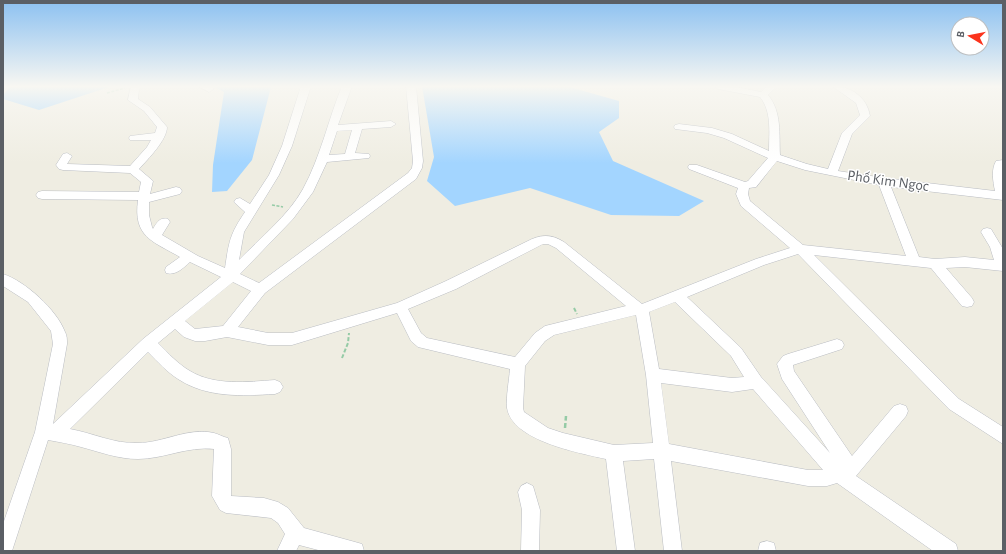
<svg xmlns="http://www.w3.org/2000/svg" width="1006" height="554" viewBox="0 0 1006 554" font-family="'Alegreya Sans',sans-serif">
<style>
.water{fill:#a3d5ff}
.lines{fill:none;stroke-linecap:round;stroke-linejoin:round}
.minor-casing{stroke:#babdc3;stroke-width:1}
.path-far2{stroke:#95cba6;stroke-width:1.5;stroke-dasharray:3 1.5;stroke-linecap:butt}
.path-far1{stroke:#95cba6;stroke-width:2;stroke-dasharray:4 2;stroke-linecap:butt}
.path{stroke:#95cba6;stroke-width:2.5;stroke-dasharray:5 2.5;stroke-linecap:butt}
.minor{fill:#fff;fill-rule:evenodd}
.labels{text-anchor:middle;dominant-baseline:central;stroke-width:3;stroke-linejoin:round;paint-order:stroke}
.street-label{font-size:15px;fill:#5b5f65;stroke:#fff}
</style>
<rect width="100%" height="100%" fill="#efede2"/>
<g class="water">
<path d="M11,86H112L39,110L3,99V95Z"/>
<path d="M213,86L271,87L252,160L227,191L212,192L213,165L224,92Z"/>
<path d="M422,86H566L619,101V118L599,132L613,161L704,201L679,216L611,215L530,188L455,206L427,181L434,157Z"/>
</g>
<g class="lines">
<g class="minor-casing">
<g id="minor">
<path d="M131,86H142L139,89L138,99L150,107L167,127C167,140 148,159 139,169L153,181L150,194L176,187L180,188L182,191L180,194L149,202V215L152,227L153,229C157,222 160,217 168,219L170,222L162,235L198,256L225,268C229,241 230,234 245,212L234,202L236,199L240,198L250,204L269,175L282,146L301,86H311L292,146L279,175L244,232L239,260C260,238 288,216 303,189C321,156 328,120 342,86H352L338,125L391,121L396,124L391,127L362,129L355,153L369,154L370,156L369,158L327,162L313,192L293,219L240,274L259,283L408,173L412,168L413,161L406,86H416L423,161L422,168L416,179L265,293L238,327L268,333H292L397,303L446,281L532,239C544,234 553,235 564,242L642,304L756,259L790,248L741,206L736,194L738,188L689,169L688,167L689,165H697L745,182L748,181L768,158L724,138L707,133L675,129L674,127L675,125L679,124L712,128L732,134L769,151C769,132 772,112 760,97L718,89L713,86H731L761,92L767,86H777L768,95C782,112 779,134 780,155L807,164L828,169L842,133L860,115L856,103L832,86C851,86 867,97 870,116L852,134L838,171L884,178L995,191C993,181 991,170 996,161L1003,160V200L891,187L919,257L935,259L965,257L994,260L990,247L981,232L983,229L987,228L991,229L1003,249V271L965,267L946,268L972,298L974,302L972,306L967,307L962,306L931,268L814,255L959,399L1003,427V444L949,409L798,254L764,265L687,297L741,348L761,377L830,453L782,379L777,364L783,356L788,354L837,339L842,341L844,345L842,349L793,365L794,371L852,456L894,406L900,404L906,406L908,411L906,416L856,476L956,544L958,551H933L837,483L827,486H808L671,461L682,551H664L654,459L623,461L635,551H617L606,459C580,453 512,441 507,408C506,396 509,381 510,369L418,347L411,341L397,313L292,345H268L227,337L205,341H195L184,337L175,329L158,343C168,353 178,364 190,371C215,386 247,382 275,380L280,382L283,387L280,392L275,394C242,396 207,398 178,379C167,372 158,362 148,352L70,429C93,433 114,444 138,443C163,443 188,427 214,433C218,434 223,437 228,438L231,449V496L264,498L278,502L288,508L304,528L355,542L362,544L364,551H322L299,545L296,551H277L285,534L278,523L271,518L226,513L220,510L212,496L214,449C187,446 164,459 138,459C118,459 100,452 81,447C71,444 59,442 48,440L12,551H3V524L35,432L53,344L51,331L28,302L3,286V274C25,281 57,310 65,332C67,335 67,340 67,344L53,424L143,339L221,277L190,262C183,268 176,276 166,273L165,270L166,267L180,257C152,241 133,237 138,200L42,199L38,198L36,195L38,192L42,191L139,192L141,182L130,173L63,170L59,169L56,165L63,154L67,153L72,156L67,164L130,166L147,147L151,140H130L129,138L130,136L155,133L157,127L144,111L128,100ZM352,130L345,154L329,155L337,131ZM777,161L805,170L879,185L906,256L803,245L750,201L748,194L749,188L756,187ZM543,244H548L556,248L626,306L545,326L535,333L515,357L427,338L421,333L408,309L456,289ZM233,282L251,291L223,326L195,329L185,321ZM675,302L731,356L744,377L732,378L659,369L649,312ZM636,315L646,375L653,443L614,445L563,433L548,428L524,412L523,408L525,366L545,341L554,335ZM661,383L732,392L753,389L823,470H808L669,444Z"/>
<path d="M198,86H210L214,89L209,92Z"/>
<path d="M527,483L533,486L540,510L539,551H521L522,510L518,492L521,486Z"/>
<path d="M767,541L774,543L776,551H758L760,543Z"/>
</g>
</g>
<g class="path-far2">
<path d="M107,93L125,88"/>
<path d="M272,205L283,207"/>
</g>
<g class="path-far1">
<path d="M574,308L577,314"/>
<path d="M342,358L348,343L349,333"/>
</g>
<path class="path" d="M565,428L566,416"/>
<use href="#minor" class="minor"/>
</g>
<linearGradient id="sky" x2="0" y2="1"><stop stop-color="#8cc1f1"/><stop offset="0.53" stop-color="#f8f7f2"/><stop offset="1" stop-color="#f8f7f2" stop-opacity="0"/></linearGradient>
<rect width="1006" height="163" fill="url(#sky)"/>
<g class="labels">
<g class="street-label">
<text transform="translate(888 181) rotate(8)">Phố Kim Ngọc</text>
</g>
</g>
<rect width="1006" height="554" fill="none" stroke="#5b5f65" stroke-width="8"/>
<g transform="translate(970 36) rotate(280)"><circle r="19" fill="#ffffff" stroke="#bdbfc1"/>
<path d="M0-3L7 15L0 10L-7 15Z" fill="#fb331c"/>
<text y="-6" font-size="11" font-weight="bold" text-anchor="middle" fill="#5b5f65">B</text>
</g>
</svg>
